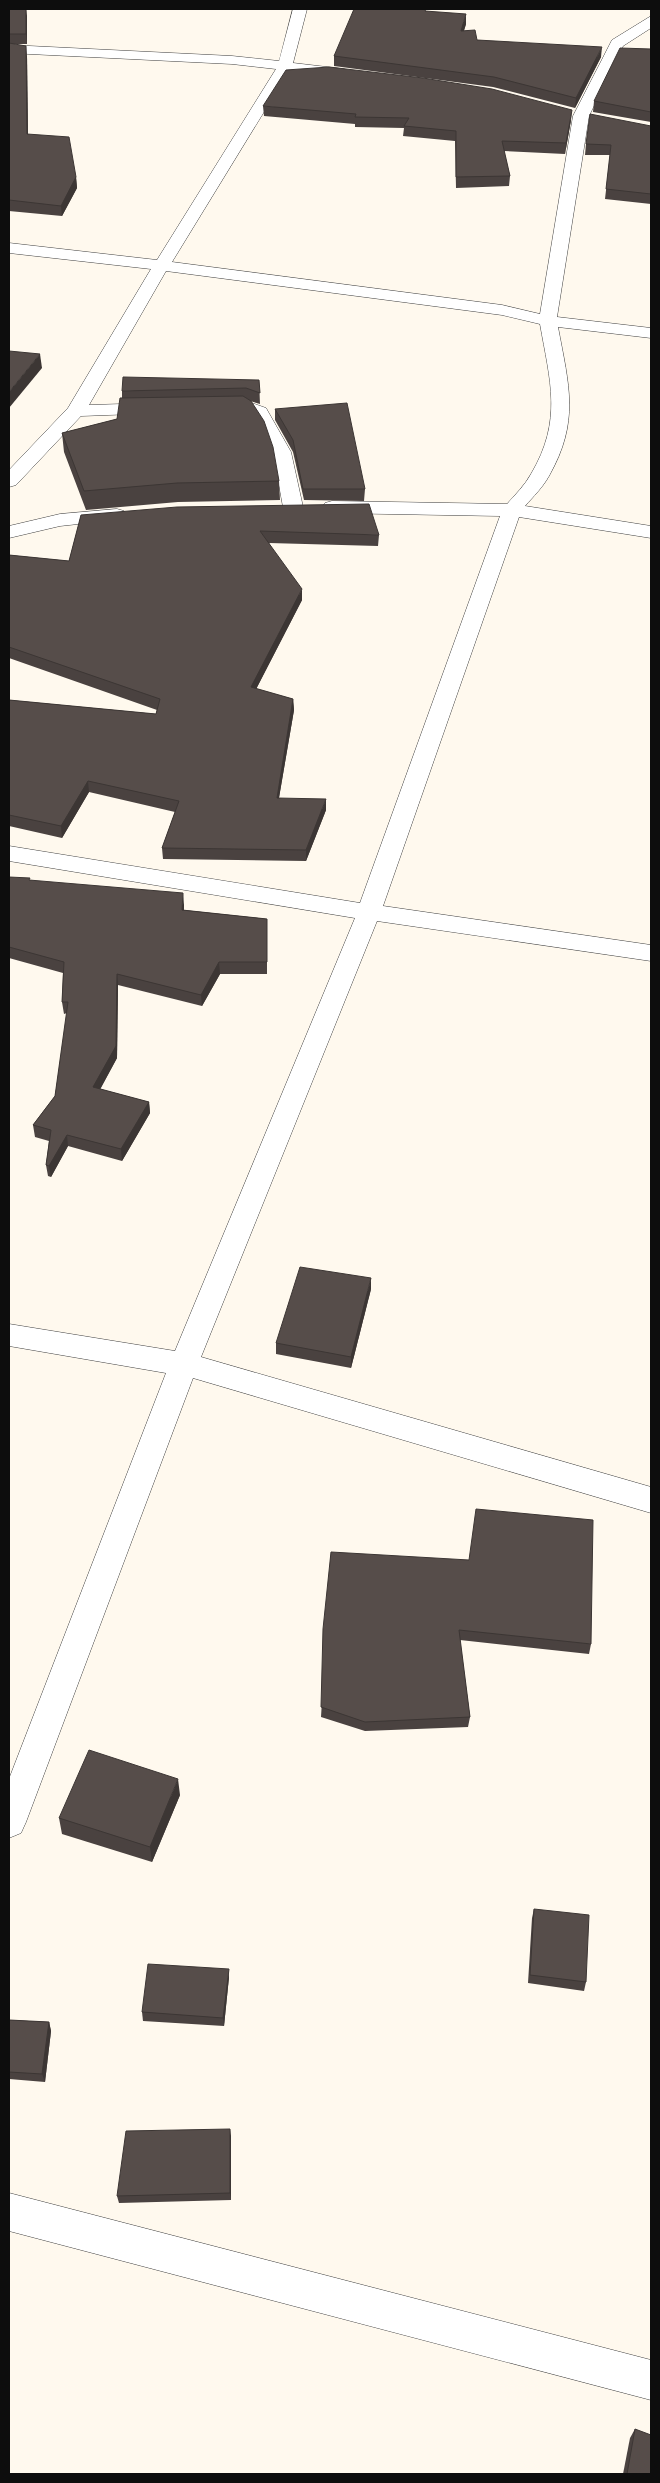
<svg xmlns="http://www.w3.org/2000/svg" width="660" height="2483" viewBox="0 0 660 2483" font-family="'PT Serif',serif">
<style>
.lines{fill:none;stroke-linecap:round;stroke-linejoin:round}
.street-casing{stroke:#404040;stroke-width:1}
.street{fill:#fff;fill-rule:evenodd}
.wall{fill:#4a4240}
.shaded-wall{fill:#3c3634}
.building{fill:#564d4a;stroke:#3c3634}
</style>
<rect width="100%" height="100%" fill="#fff9ee"/>
<g class="lines">
<g class="street-casing">
<g id="street">
<path d="M293,9H307L293,63L344,69L351,73L344,77L289,71L172,262L502,305L540,314L573,116L612,40L651,16V28L623,46L589,116L557,317L651,328V338L558,327C569,386 580,421 549,476C543,487 533,497 525,506L651,526V538L519,517L383,906L651,945V961L377,921L201,1357L651,1487V1513L193,1378L26,1822L21,1833L9,1838V1779L166,1373L9,1346V1324L175,1351L355,918L9,861V846L360,903L500,516L332,513L325,511L322,507L325,503L332,501L507,504C515,495 525,485 531,474C563,420 550,381 540,324L502,315L166,271L89,405L156,403L162,405L165,409L162,413L81,416L16,485L9,487V470L68,408L151,269L9,253V243L157,260L276,69L232,64L9,53V45L232,56L279,61Z"/>
<path d="M222,401H246L266,408L291,452L303,507L300,511H286L283,507L273,452L252,416L244,413L216,411L213,407L216,403Z"/>
<path d="M117,509L124,511L127,515L124,519L60,526L9,538V526L60,514Z"/>
<path d="M9,2193L651,2360V2400L9,2231Z"/>
</g>
</g>
<use href="#street" class="street"/>
</g>
<g class="wall">
<path d="M9,9L27,16V44H10L27,56L28,134L76,177L77,188L62,216L9,211Z"/>
<path d="M425,11L466,24L464,31L477,40L601,57L575,108L493,87L334,66V56Z"/>
<path d="M651,49V122L593,112L594,101Z"/>
<path d="M263,106L571,120L565,154L504,151L510,176L509,186L456,188L455,141L403,136L404,128L355,127V124L264,116Z"/>
<path d="M651,126V204L605,199L610,155H585L586,144Z"/>
<path d="M259,380L260,404L250,401L279,481L280,500L178,502L86,510L64,452L62,433L117,419L122,398V391Z"/>
<path d="M275,409L365,489L364,501L304,500L293,452L275,420Z"/>
<path d="M81,515L379,535L378,546L269,543L302,600L256,689L293,699L294,710L279,798L326,810L306,861L163,859L162,848L175,812L89,792L62,838L9,826V700L156,714L157,710L9,658V555L69,561Z"/>
<path d="M9,877L184,905V910L267,919V974H220L202,1006L118,985L117,1058L100,1089L149,1102L150,1113L122,1161L68,1146L51,1177L48,1176L46,1165L49,1141L35,1137L33,1125L55,1096L67,1013L64,1014L62,1002L63,973L9,958Z"/>
<path d="M371,1289L351,1368L276,1354V1343Z"/>
<path d="M331,1552L591,1644L589,1654L460,1640L470,1717L468,1727L365,1731L321,1717Z"/>
<path d="M180,1795L152,1862L62,1834L59,1818Z"/>
<path d="M534,1909L586,1982L584,1991L528,1983L532,1918Z"/>
<path d="M229,1977L224,2026L143,2021L142,2012Z"/>
<path d="M9,2020L49,2022L51,2031L45,2082L9,2079Z"/>
<path d="M231,2136V2200L119,2203L117,2196Z"/>
<path d="M635,2429L651,2474H623L630,2438Z"/>
</g>
<g class="shaded-wall">
<path d="M26,9L27,16V44L26,34Z"/>
<path d="M466,14V24L460,41L461,31Z"/>
<path d="M26,46L27,56L28,144L27,134Z"/>
<path d="M602,47L601,57L575,108L576,98Z"/>
<path d="M572,110L571,120L565,154L566,143Z"/>
<path d="M76,177L77,188L62,216L61,206Z"/>
<path d="M40,354L42,368L9,408V392Z"/>
<path d="M302,589V600L251,699V687Z"/>
<path d="M293,699L294,710L277,809V798Z"/>
<path d="M88,781L89,792L62,838L61,826Z"/>
<path d="M326,799V810L306,861V850Z"/>
<path d="M183,893L184,905L183,922L182,910Z"/>
<path d="M219,962L220,974L202,1006L201,995Z"/>
<path d="M117,974L118,985L117,1058L95,1099L93,1087Z"/>
<path d="M149,1102L150,1113L122,1161L121,1149Z"/>
<path d="M67,1135L68,1146L51,1177L49,1166Z"/>
<path d="M371,1278V1289L351,1368V1357Z"/>
<path d="M178,1779L180,1795L152,1862L150,1847Z"/>
<path d="M229,1969V1977L224,2026L223,2018Z"/>
<path d="M49,2022L51,2031L45,2082L42,2074Z"/>
<path d="M230,2129L231,2136V2200L230,2193Z"/>
</g>
<g class="building">
<rect x="9" y="9" width="17" height="25"/>
<path d="M354,9H426L425,11L466,14L461,31L475,30L477,40L602,47L576,98L494,77L334,56Z"/>
<path d="M9,43L26,46L27,134L69,137L76,177L61,206L9,200Z"/>
<path d="M620,48L651,49V112L594,101Z"/>
<path d="M329,67L423,78L492,89L572,110L566,143L502,141L510,176L456,177V131L404,126L409,118L355,117L356,114L263,106L286,70Z"/>
<path d="M590,114L651,126V194L606,189L611,145L586,144Z"/>
<path d="M9,351L40,354L9,392Z"/>
<path d="M123,377L259,380L260,393L246,388L122,391Z"/>
<path d="M243,396L251,401L264,421L273,447L279,481L177,483L84,491L62,433L117,419L120,398Z"/>
<path d="M347,403L365,489H303L293,440L275,409Z"/>
<path d="M369,504L379,535L260,531L302,589L251,687L293,699L277,798L326,799L306,850L162,848L179,801L88,781L61,826L9,815V700L156,714L160,699L9,647V555L69,561L81,515L177,507Z"/>
<path d="M9,877L30,878L29,880L183,893L182,910L267,919V962H219L201,995L117,974L116,1046L93,1087L149,1102L121,1149L67,1135L49,1166L46,1165L51,1130L33,1125L55,1096L68,1002H62L64,962L9,947Z"/>
<path d="M300,1267L371,1278L351,1357L276,1343Z"/>
<path d="M476,1509L593,1520L591,1644L459,1630L470,1717L365,1722L321,1707L323,1629L331,1552L469,1560Z"/>
<path d="M89,1750L178,1779L150,1847L59,1818Z"/>
<path d="M534,1909L589,1915L586,1982L530,1975Z"/>
<path d="M148,1964L229,1969L223,2018L142,2012Z"/>
<path d="M9,2020L49,2022L42,2074L9,2072Z"/>
<path d="M230,2129V2193L117,2196L126,2131Z"/>
<path d="M635,2429L651,2435V2474H627Z"/>
</g>
<rect width="660" height="2483" fill="none" stroke="#0d0d0d" stroke-width="20"/>
</svg>
